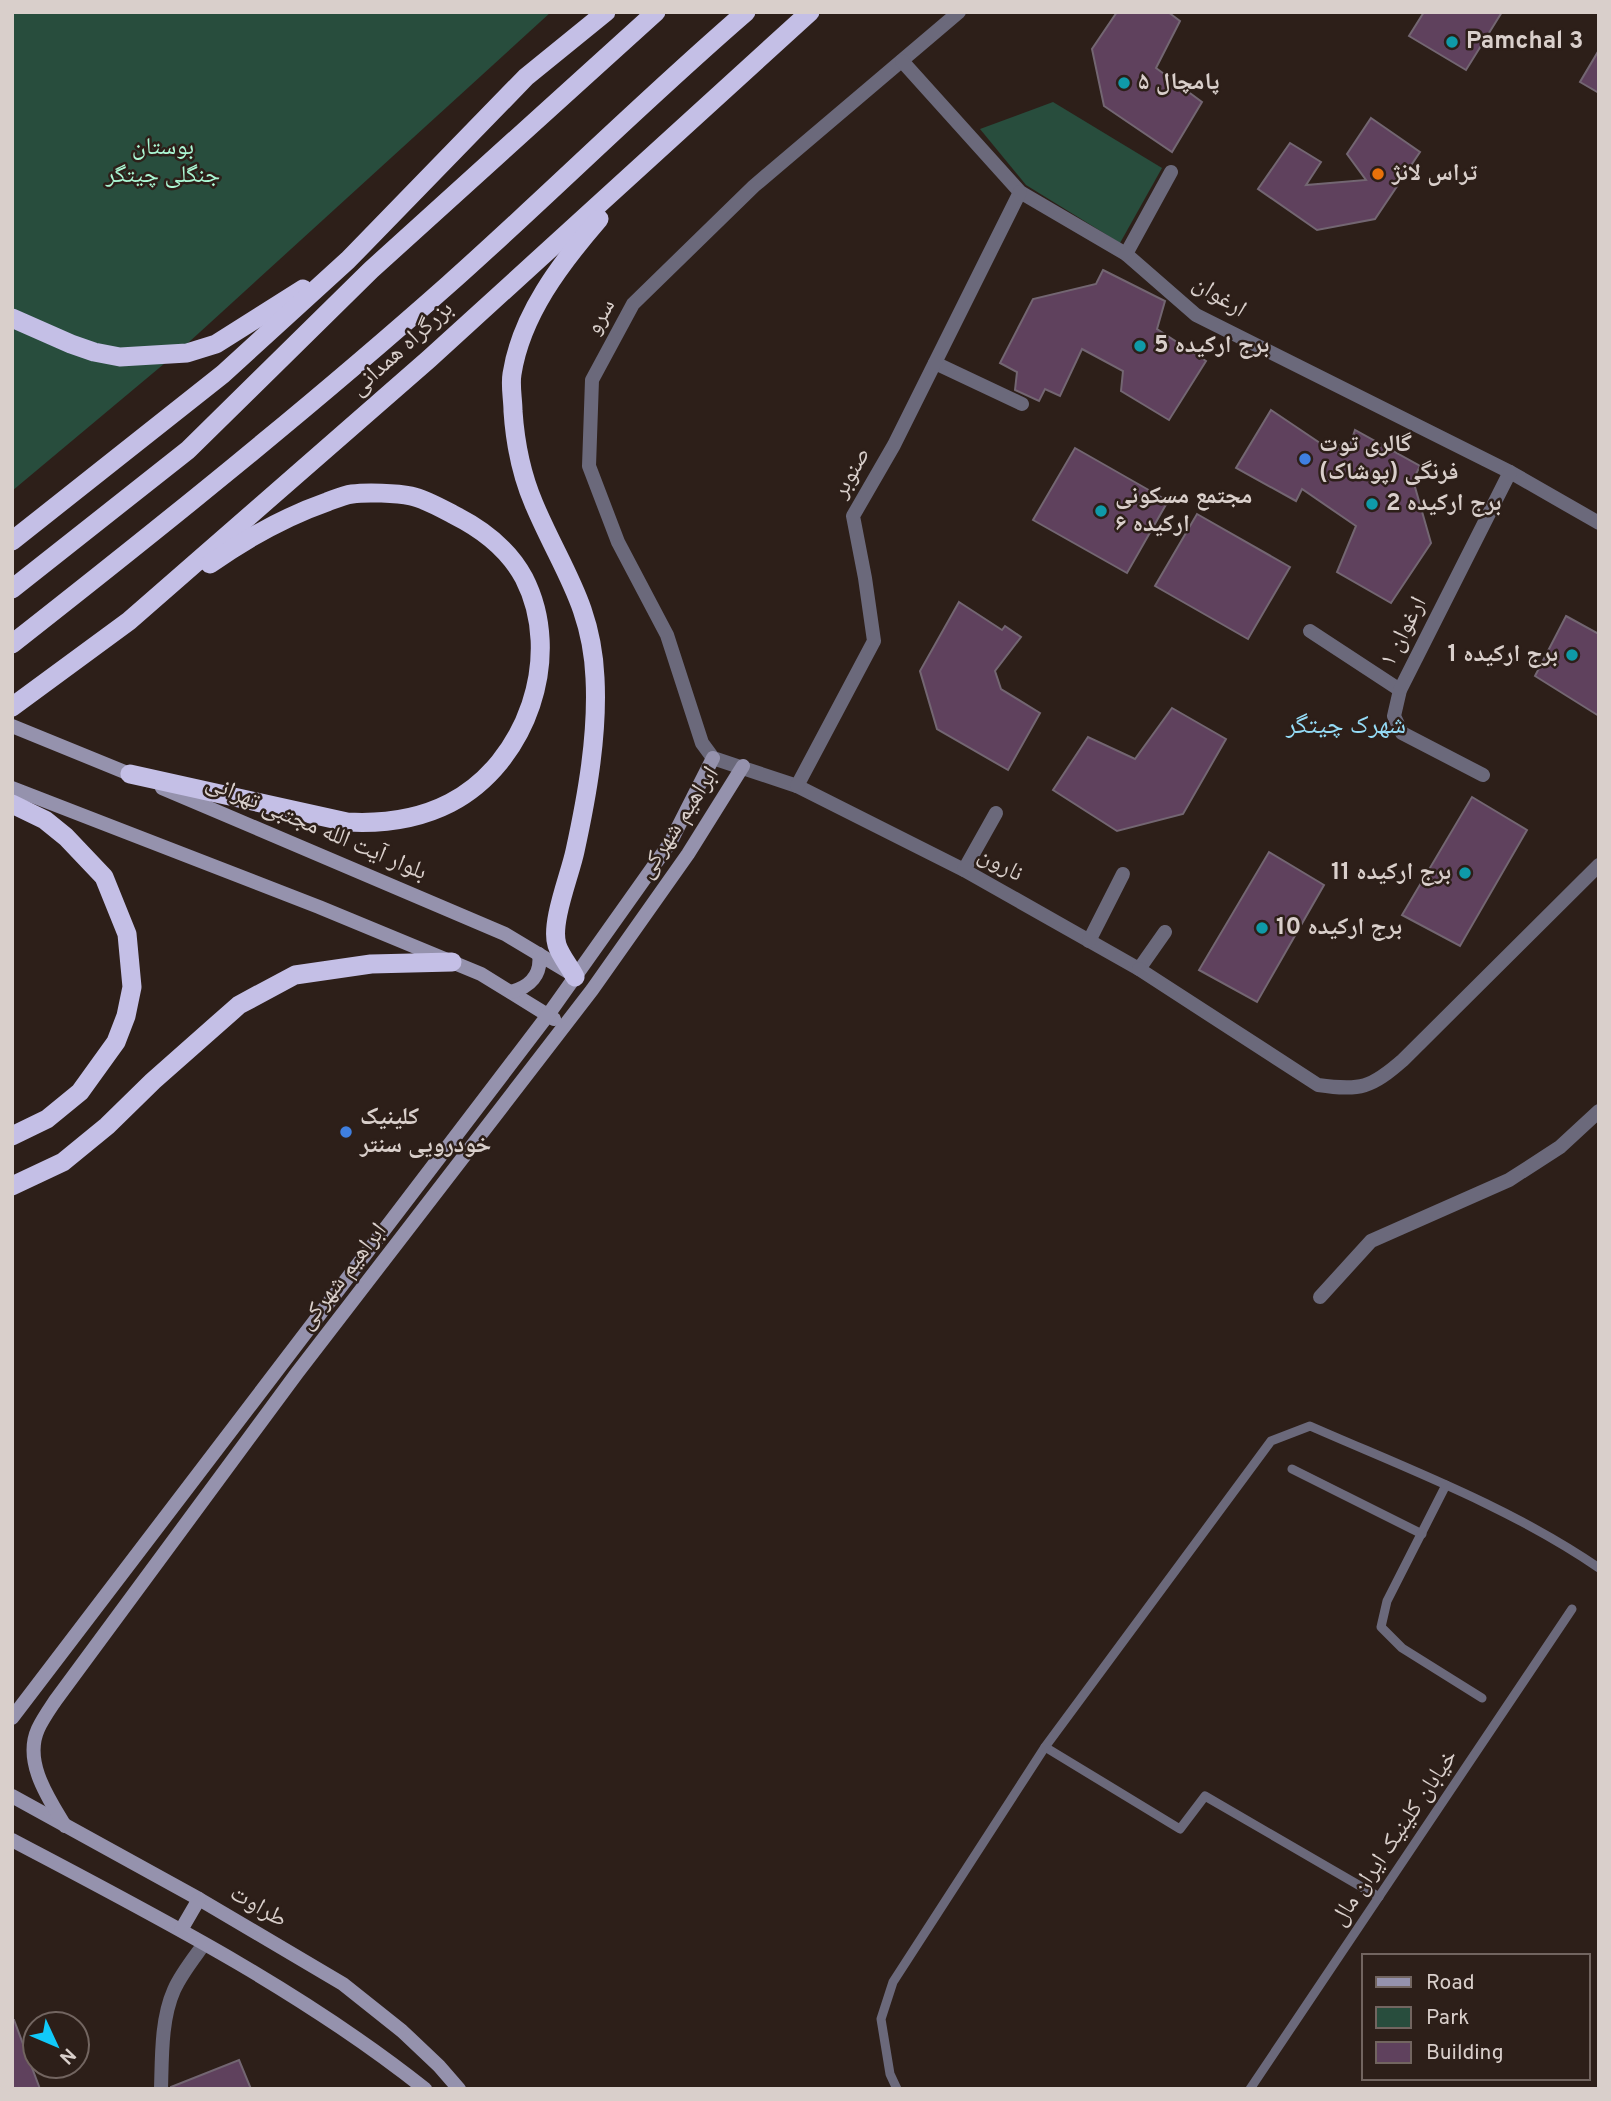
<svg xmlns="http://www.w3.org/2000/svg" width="1611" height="2101" viewBox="0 0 1611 2101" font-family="Overpass,'Noto Naskh Arabic',sans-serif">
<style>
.green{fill:#284d3d}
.building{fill:#5f415d;stroke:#736672;stroke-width:2}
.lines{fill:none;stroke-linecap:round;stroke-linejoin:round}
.service{stroke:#6b697b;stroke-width:9}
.minor{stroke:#6b697b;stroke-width:14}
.secondary{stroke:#9592ad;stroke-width:14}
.trunk{stroke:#c4bfe6;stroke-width:19}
.culture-dot{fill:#0f9aa8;stroke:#2d1f19;stroke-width:2.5}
.food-dot{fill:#e8710a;stroke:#2d1f19;stroke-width:2.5}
.shop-dot{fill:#3f7fe0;stroke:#2d1f19;stroke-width:2.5}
.labels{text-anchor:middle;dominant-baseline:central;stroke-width:5;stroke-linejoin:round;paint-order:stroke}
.poi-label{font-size:24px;font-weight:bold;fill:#d9cfcb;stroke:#2d1f19;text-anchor:start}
.park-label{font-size:24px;fill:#acf8d4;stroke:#2d1f19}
.street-label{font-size:24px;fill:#d9cfcb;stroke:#2d1f19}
.neighbourhood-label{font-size:26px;fill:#95dcf7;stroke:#2d1f19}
</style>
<rect width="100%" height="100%" fill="#2d1f19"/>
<g class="green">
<path d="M12,12H551L177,353L12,491Z"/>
<path d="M1053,102L1162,168L1120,243L1026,185L980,129Z"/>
</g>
<g class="building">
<path d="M1117,12H1168L1180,21L1156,68L1202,102L1172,152L1104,106L1092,49Z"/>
<path d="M1424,12H1502L1466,70L1409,36Z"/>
<path d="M1599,50V93L1580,82Z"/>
<path d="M1371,118L1420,152L1375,219L1317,230L1258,189L1290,143L1321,162L1306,185L1366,180L1347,154Z"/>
<path d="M1103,270L1165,301L1157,329L1206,361L1169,420L1121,391L1123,371L1082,349L1060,396L1045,389L1039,401L1015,390L1017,372L1000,363L1033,299L1096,284Z"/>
<path d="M1271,410L1323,445H1350L1355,430L1420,466L1413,480L1431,543L1391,603L1337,572L1356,526L1302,489L1296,501L1236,468Z"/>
<path d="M1075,448L1168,501L1127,573L1033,520Z"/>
<path d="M1197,514L1290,567L1248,639L1155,586Z"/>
<path d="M959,602L1002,630L1005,626L1021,637L995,671L1001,689L1040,713L1008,770L937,729L920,671Z"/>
<path d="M1566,616L1599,634V716L1535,676Z"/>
<path d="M1172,708L1226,739L1183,814L1117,831L1053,790L1088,737L1135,759Z"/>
<path d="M1472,797L1527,830L1460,946L1402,915Z"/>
<path d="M1269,852L1324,885L1257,1002L1199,970Z"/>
<path d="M12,2020H14L40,2089H12Z"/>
<path d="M239,2060L251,2089H171V2087Z"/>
</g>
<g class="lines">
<g class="service">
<path d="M1292,1469L1422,1534"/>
<path d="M1446,1485L1387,1601L1381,1627L1402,1648L1482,1698"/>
<path d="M1045,1747L1180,1829L1205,1796L1379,1897"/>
<path d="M897,2089L890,2074L881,2019L893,1982L1045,1747L1271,1441L1310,1426C1408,1469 1510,1507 1599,1568"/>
<path d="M1250,2089L1572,1609"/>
</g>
<g class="minor">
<path d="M959,12L754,186L633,304L592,380L589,466L618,542L667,635L702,743L713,758L797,786L964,870L1139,969L1165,932"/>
<path d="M902,61L1020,192L1126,254L1196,315L1510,472L1599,523"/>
<path d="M1126,254L1171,172"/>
<path d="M935,363L1022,404"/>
<path d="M1310,631L1400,690"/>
<path d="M1483,775L1402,733L1394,716L1400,690L1510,472"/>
<path d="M797,786L874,641L865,578L853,516L894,445L1020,192"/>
<path d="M964,870L996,813"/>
<path d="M1089,941L1123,874"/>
<path d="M1139,969L1318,1085C1361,1091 1371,1088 1403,1060L1599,865"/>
<path d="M1320,1297L1371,1241L1509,1180L1560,1147L1599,1111"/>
<path d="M161,2089C162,2057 161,2019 174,1990C181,1974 194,1958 204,1944"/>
</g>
<g class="secondary">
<path d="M12,726L137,777"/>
<path d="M12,788L319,907L481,974L554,1019"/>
<path d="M162,788L505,934L570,973"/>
<path d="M511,992C530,987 542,975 539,954"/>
<path d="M12,1718L548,1015L670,843L713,758"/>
<path d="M12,1796L199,1899L343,1984L402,2031L439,2066L459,2089"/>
<path d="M65,1826C49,1799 23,1762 38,1729C42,1720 49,1710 55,1701L297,1373L592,990L688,854L743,766"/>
<path d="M12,1840C154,1915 299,1989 425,2089"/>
<path d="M181,1930L199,1899"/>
</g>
<g class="trunk">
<path d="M12,318L71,344L94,352L120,357L187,353L216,344L303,289"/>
<path d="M12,541L223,374L348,260L526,77L606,12"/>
<path d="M12,589L188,450L371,270L656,12"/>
<path d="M12,644C161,527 308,409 449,284C550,194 644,100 746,12"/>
<path d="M12,707L129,621L429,359L810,12"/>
<path d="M130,774L347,822C383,824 417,820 450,803C527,763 564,656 524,578C509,550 482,529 454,515C441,508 425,499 411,496C397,493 366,492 352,494C344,495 335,499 327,502C284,517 247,538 210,564"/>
<path d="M12,804L45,820L66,837L104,877L127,934L132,987L126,1016L116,1042L80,1092L47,1119L12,1136"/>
<path d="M575,977C570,967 560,955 557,945C550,923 570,875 575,851C587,796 598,735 595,678C592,605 561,568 534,504C522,476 515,441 513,411C513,399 510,386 512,374C521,315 561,263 599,219"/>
<path d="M12,1186L63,1162L107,1126L153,1081L239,1005L295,975L371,964L452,962"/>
</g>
</g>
<g class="culture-dot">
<circle cx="1452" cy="42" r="7"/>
<circle cx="1124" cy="83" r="7"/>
<circle cx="1140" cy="346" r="7"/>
<circle cx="1372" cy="504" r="7"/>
<circle cx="1101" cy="511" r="7"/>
<circle cx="1572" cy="655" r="7"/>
<circle cx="1465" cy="873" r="7"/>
<circle cx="1262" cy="928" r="7"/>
</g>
<circle class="food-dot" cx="1378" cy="174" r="7"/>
<g class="shop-dot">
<circle cx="1305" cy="459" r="7"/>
<circle cx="346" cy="1132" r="7"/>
</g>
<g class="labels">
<g class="poi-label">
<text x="1466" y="42">Pamchal 3</text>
<text x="1138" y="83">پامچال ۵</text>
<text x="1392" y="174">تراس لانژ</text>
<text x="1154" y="346">برج ارکیده 5</text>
<text x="1319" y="445">گالری توت<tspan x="1319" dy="28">فرنگی (پوشاک)</tspan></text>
<text x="1115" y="497">مجتمع مسکونی<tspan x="1115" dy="28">ارکیده ۶</tspan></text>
<text x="1386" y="504">برج ارکیده 2</text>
<text x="1558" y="655" text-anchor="end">برج ارکیده 1</text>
<text x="1451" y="873" text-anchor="end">برج ارکیده 11</text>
<text x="1276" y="928">برج ارکیده 10</text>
<text x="360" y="1118">کلینیک<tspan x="360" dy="28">خودرویی سنتر</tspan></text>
</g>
<g class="park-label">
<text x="163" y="148">بوستان<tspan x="163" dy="28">جنگلی چیتگر</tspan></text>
</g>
<g class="street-label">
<text transform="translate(1219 297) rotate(32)">ارغوان</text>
<text transform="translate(601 317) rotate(-61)">سرو</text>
<text transform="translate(402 349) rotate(-42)">بزرگراه همدانی</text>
<text transform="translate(852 473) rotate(-61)">صنوبر</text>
<text transform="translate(1404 632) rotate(-63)">ارغوان ۱</text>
<text transform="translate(679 823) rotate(-57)">ابراهیم شهرکی</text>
<text transform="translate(316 828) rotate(23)">بلوار آیت الله مجتبی تهرانی</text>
<text transform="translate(1000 865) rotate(29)">نارون</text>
<text transform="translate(343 1277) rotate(-52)">ابراهیم شهرکی</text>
<text transform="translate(1395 1838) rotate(-56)">خیابان کلینیک ایران مال</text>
<text transform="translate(258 1907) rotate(30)">طراوت</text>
</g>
<g class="neighbourhood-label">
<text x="1346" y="726">شهرک چیتگر</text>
</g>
</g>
<rect width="1611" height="2101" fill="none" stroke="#d9cfcb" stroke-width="28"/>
<rect x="1362" y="1954" width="228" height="126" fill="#2d1f19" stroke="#726560" stroke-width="2"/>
<rect x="1376" y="1977" width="35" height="10" fill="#9592ad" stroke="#726560" stroke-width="2"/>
<text x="1426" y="1989" font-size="21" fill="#d9cfcb">Road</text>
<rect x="1376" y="2007" width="35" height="21" fill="#284d3d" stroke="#726560" stroke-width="2"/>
<text x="1426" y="2024" font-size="21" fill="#d9cfcb">Park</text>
<rect x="1376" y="2042" width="35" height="21" fill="#5f415d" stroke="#726560" stroke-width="2"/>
<text x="1426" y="2059" font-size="21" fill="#d9cfcb">Building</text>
<g transform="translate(56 2045) rotate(134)"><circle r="33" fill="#2d1f19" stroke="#726560" stroke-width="2"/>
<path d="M0-5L12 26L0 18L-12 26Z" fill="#11cafa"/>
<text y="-10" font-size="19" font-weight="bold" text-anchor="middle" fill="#d9cfcb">N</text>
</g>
</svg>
